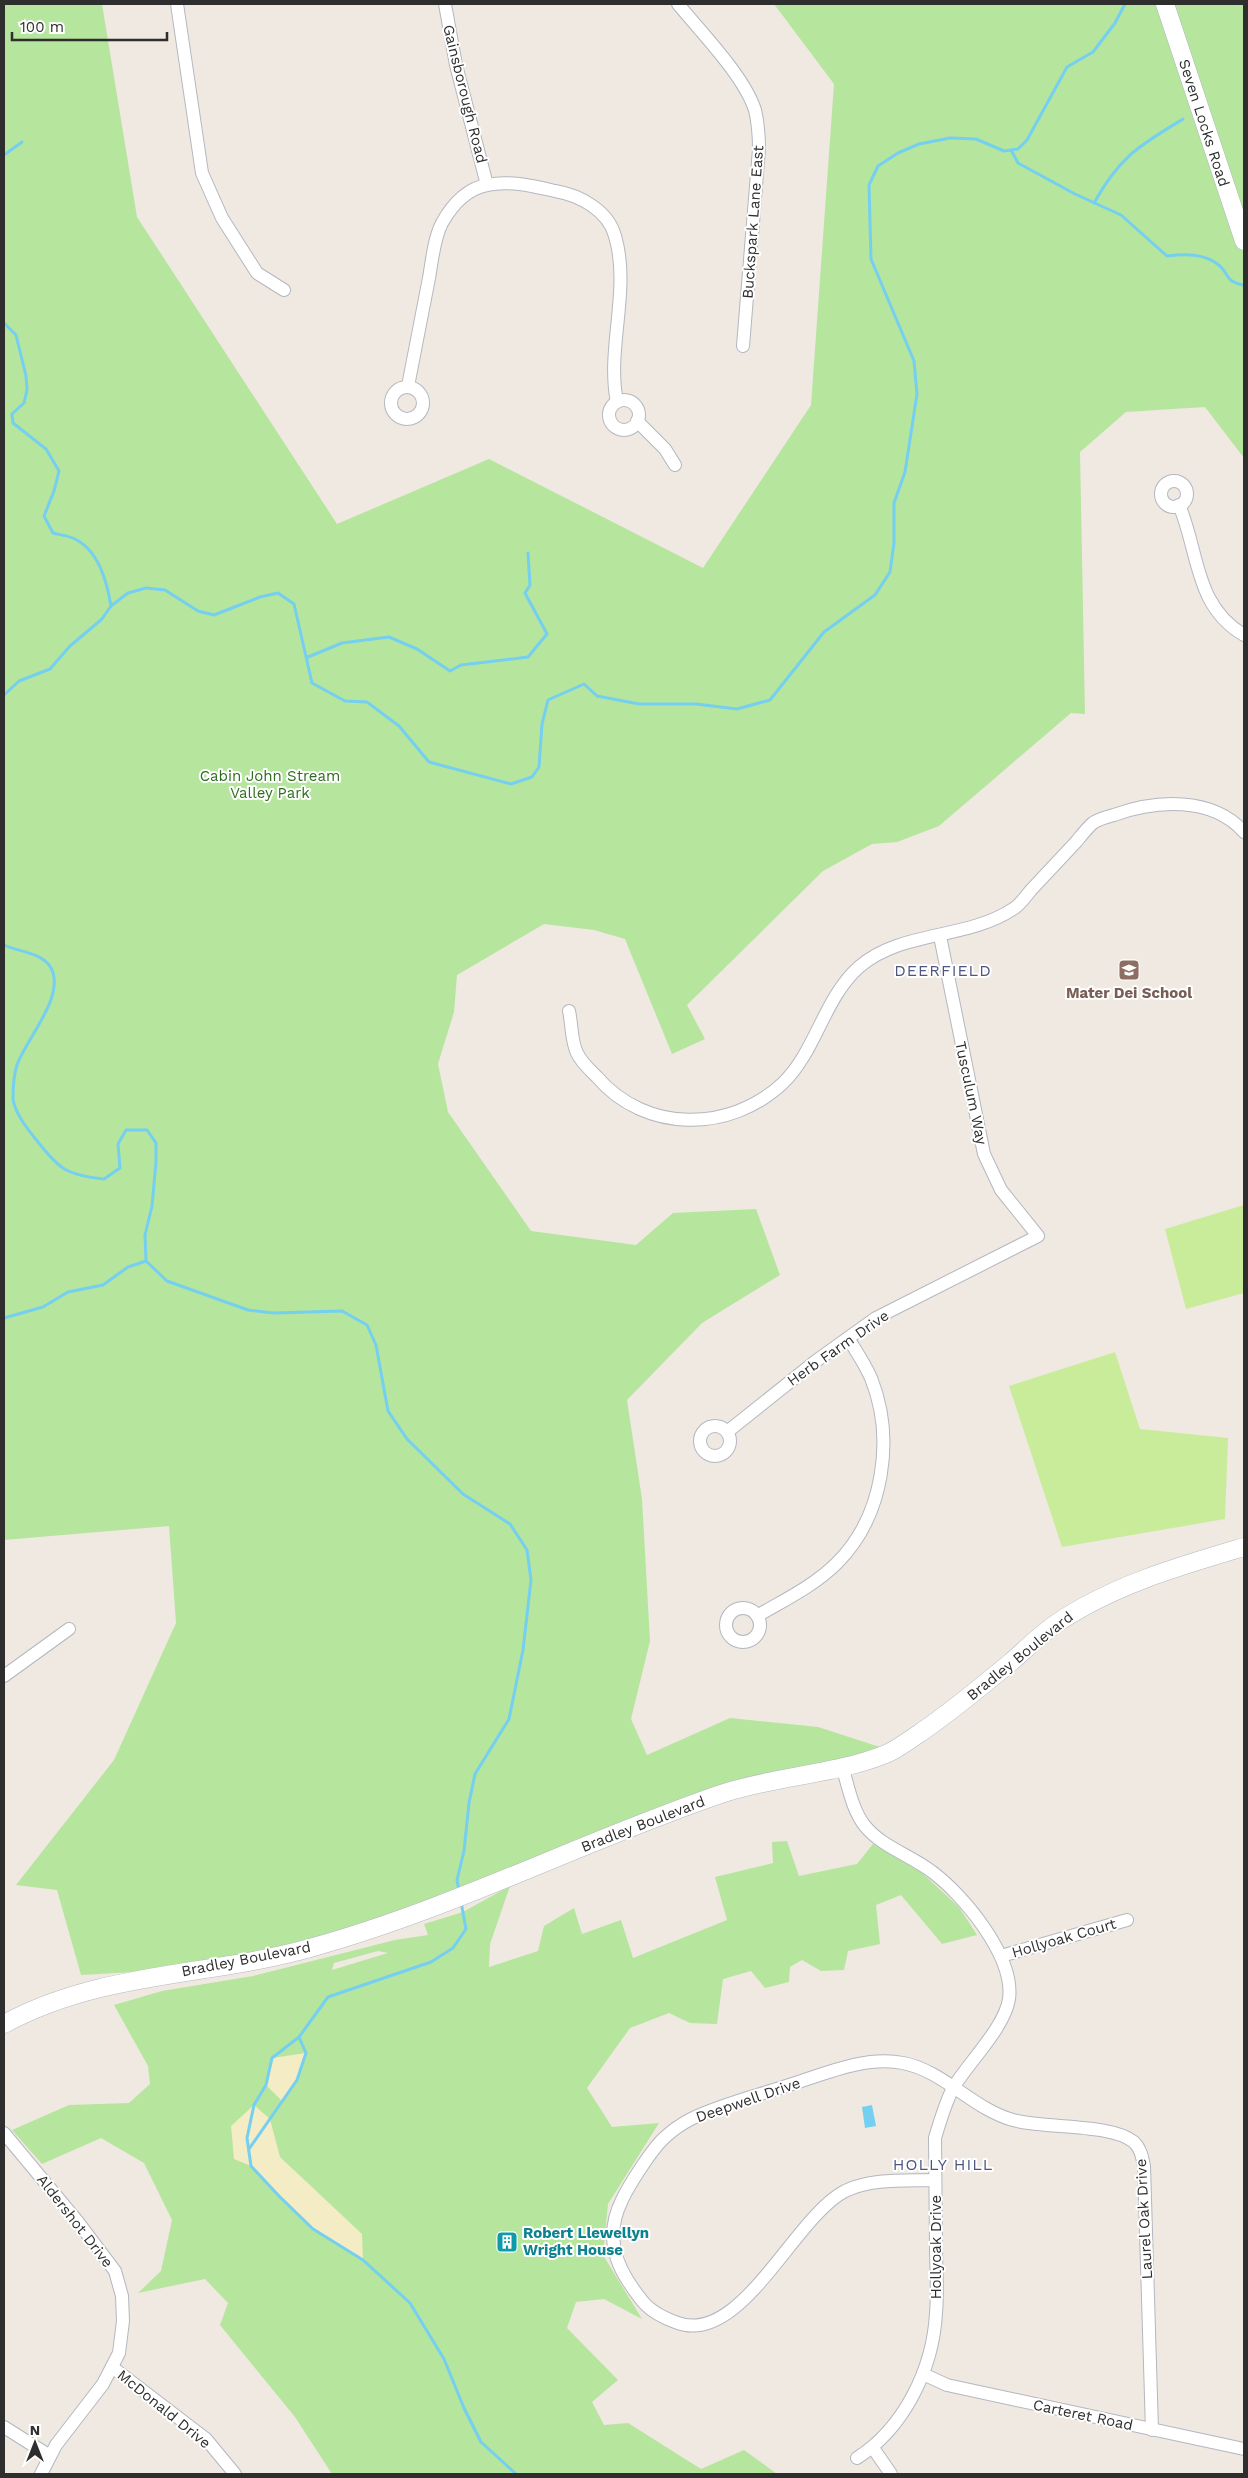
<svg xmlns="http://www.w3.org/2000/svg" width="1248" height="2478" viewBox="0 0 1248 2478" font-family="'Work Sans',sans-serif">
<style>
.green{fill:#b6e59e;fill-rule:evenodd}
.sand{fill:#f3ecc5}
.pitch{fill:#c9ec9a}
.water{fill:#75cff0}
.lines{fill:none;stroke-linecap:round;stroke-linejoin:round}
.stream{stroke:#75cff0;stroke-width:3}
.street-casing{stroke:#b4b7c1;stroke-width:14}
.secondary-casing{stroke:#b4b7c1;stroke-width:19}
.street{stroke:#fff;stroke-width:12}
.secondary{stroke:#fff;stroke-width:18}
.labels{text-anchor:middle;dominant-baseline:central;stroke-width:4;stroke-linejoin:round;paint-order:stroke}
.street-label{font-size:15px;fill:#2e2e2e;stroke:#fff}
.park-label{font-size:15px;fill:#2c6e1b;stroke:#fff}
.education-label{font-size:15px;font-weight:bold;fill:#785e54;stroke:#fff}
.culture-label{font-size:15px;font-weight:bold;fill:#0d838f;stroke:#fff;text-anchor:start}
.neighbourhood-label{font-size:16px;letter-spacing:1px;fill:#4d5680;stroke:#fff}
</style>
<rect width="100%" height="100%" fill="#efe9e1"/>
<g class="green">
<path d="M4,4H102L137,217L337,524L489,459L703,568L811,405L834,84L774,4H1244V207L1234,212L1244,241V458L1205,407L1126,412L1080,452L1085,714L1071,713L939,826L897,842L872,844L823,871L687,1005L705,1039L672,1054L625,939L594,930L544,924L457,975L454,1012L438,1064L448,1112L531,1231L636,1245L673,1213L756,1209L780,1275L702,1323L627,1400L642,1499L650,1641L631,1719L647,1755L730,1718L818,1727L883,1748L842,1761L763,1778L451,1901L203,1968L81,1975L57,1890L16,1885L114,1760L176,1623L169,1526L4,1540Z"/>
<path d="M787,1841L799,1876L857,1864L873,1844L921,1872L959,1907L977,1935L942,1944L901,1895L876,1905L880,1944L848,1951L844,1970L821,1971L802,1960L790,1967L789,1982L765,1988L751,1971L723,1979L717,2024L690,2023L669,2013L630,2028L587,2088L612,2127L659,2123L608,2204L603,2255L642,2319L604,2299L576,2302L567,2328L618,2380L592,2402L604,2425L628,2423L701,2469L744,2450L777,2474H332L295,2417L220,2325L228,2303L205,2279L138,2293L161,2271L172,2220L144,2163L101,2138L42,2164L12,2130L69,2105L129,2103L150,2084L148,2066L114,2005L162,1991L253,1976L395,1940L428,1935L424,1924L463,1912L510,1886L490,1944L489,1967L538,1951L544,1926L574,1908L582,1934L621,1920L633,1958L727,1920L715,1877L773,1863L772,1842ZM378,1951L388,1953L332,1970L334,1963Z"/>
</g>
<g class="sand">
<path d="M306,2053L297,2080L283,2102L266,2085L272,2058Z"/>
<path d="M254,2105L270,2119L280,2157L362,2234L363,2260L313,2229L251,2166L234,2159L231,2126Z"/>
</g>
<g class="pitch">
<path d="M1244,1205V1293L1186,1309L1165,1229Z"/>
<path d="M1115,1352L1140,1429L1228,1438L1225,1519L1062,1547L1009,1386Z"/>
</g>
<path class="water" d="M872,2105L876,2126L865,2128L862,2107Z"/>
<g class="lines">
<g class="stream">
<path d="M1011,150L1018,163L1075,194L1121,215L1167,256C1185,254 1205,253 1220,266C1231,277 1224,280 1243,285"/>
<path d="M4,155L22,142"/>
<path d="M1094,203C1120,156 1139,146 1183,119"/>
<path d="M4,323L16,335L26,376L27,390L24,403L12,414L13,423L46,449L59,471L54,491L44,516L53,533C60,535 69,536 75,539C99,551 107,582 111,606"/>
<path d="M308,657L342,643L389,637L417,649L450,671L461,665L528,657L547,634L525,593L530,585L528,553"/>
<path d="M4,695L19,681L50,669L70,646L102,619L111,606L128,593L146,588L165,590L198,611L214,615L260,597L278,593L294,604L312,683L345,701L367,702L399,726L429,762L511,784L532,777L539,767L542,724L548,700L584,684L597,696L639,704H696L737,709L770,700L824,632L875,595L890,572L894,543V503L905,472L917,394L914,361L871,259L869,185L878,166L898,153L919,144L950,138L976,139L1004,151L1018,149L1027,140L1067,67L1093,52L1115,23L1125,4"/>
<path d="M4,945C18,952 42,952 51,968C66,996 26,1039 17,1065C14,1074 13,1090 13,1099C15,1114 29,1131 38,1142C60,1170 67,1175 104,1179L120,1168L118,1144L126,1130H147L156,1143V1162L152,1206L145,1235L146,1261L167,1281L248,1310L274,1313L342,1311L367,1325L376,1345L388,1411L407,1439L463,1494L510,1524L527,1550L531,1580L523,1650L509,1719L475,1774L469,1803L464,1851L457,1880L459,1891"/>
<path d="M4,1318L43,1307L68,1292L103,1285L128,1267L146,1261"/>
<path d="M461,1902L466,1929L453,1948L431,1962L328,1997L299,2037L272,2058L266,2085L254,2105L247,2138L251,2166L279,2196L313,2229L363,2260L410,2303L444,2359L464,2408L481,2442L516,2474"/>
<path d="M249,2149L297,2080L306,2053L299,2037"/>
</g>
<g class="street-casing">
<g id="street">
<path d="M177,4L202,173L222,218L257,273L284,290"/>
<path d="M445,4L456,65L487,185"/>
<path d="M678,4C701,32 744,76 755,110C758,123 759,136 759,149L743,346"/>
<path d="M408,386C415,350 422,314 429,278C432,261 434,238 442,223C452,205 466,189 487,185C509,180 533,186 555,191C579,195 608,210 615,236C631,290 606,348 617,402"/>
<circle cx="407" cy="403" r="16"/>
<circle cx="624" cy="415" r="15"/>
<path d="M637,421L665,449L675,465"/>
<circle cx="1174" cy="494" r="13"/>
<path d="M1179,505C1199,551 1194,606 1244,635"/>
<path d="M569,1011C572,1024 571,1041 577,1053C581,1062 590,1070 597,1077C645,1133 730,1133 783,1083C816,1051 824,998 859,967C902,930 966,940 1013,909C1020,905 1026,896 1031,890C1046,874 1061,858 1076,842C1081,836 1087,828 1093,823C1099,819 1107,817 1114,815C1155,800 1212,796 1244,832"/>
<circle cx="715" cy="1441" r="15"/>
<path d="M727,1432L816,1361L876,1318L1038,1236L1001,1190L984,1154L940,936"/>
<circle cx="743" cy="1625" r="17"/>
<path d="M757,1616C784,1600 814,1586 837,1563C884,1516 895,1438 871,1378C865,1364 856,1351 848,1338"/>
<path d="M4,1676L69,1629"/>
<path d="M842,1766C848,1785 852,1810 865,1826C882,1847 910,1855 931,1871C963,1894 1015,1957 1009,1999C1005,2027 968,2063 953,2088C945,2104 940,2121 935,2138C935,2174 936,2209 936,2245C936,2268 938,2291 936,2313C933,2369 904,2428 857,2458"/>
<path d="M1001,1956L1127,1920"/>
<path d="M4,2133L78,2222L115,2271L122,2296L123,2321L119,2353L103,2384L56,2445L41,2474"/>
<path d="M935,2180C906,2181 872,2178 845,2191C793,2218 740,2349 675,2322C649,2312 643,2304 628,2281C611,2255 608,2228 622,2200C629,2185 649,2154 661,2141C668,2134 681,2124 691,2119C720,2105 752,2097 783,2087C820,2076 863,2055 903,2063C944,2071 973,2109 1013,2120C1045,2129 1110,2123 1134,2142C1141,2149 1142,2157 1144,2166L1152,2430"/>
<path d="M112,2367L206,2439L235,2474"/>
<path d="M923,2374L947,2385L1244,2449"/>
<path d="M4,2427L50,2456"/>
<path d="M873,2448L891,2474"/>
</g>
</g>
<g class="secondary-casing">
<g id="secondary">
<path d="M1165,4L1244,241"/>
<path d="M4,2024C102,1971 206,1977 310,1948C452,1909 583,1841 721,1794C774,1776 834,1775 886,1754C898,1749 909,1740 920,1733C952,1711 981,1687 1011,1662C1026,1649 1041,1634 1057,1623C1113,1585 1180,1566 1244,1547"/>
</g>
</g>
<use href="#street" class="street"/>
<use href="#secondary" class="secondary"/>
</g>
<defs>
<g id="school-square" transform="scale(1.125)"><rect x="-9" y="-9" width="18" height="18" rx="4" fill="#8d6e63" stroke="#fff"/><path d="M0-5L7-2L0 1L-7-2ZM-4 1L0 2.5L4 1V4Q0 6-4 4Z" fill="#fff"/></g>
<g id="building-square" transform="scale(1.125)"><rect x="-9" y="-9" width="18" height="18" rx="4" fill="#0f9aa8" stroke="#fff"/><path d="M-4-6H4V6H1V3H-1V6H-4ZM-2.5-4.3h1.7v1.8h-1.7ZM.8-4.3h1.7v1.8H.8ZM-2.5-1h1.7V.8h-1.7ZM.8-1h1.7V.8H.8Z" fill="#fff"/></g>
</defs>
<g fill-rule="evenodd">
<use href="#school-square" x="1129" y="970"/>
<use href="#building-square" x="507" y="2242"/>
</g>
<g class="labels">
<g class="street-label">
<text transform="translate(465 94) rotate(76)">Gainsborough Road</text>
<text transform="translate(1204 123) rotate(72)">Seven Locks Road</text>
<text transform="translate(753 222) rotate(-86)">Buckspark Lane East</text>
<text transform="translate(971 1093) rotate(78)">Tusculum Way</text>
<text transform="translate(838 1348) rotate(-35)">Herb Farm Drive</text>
<text transform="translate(1020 1656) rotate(-39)">Bradley Boulevard</text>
<text transform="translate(643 1824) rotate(-21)">Bradley Boulevard</text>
<text transform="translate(1064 1938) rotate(-16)">Hollyoak Court</text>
<text transform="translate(246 1959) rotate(-11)">Bradley Boulevard</text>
<text transform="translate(748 2100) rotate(-19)">Deepwell Drive</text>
<text transform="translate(1144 2219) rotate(-93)">Laurel Oak Drive</text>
<text transform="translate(75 2221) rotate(52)">Aldershot Drive</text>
<text transform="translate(936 2247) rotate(-90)">Hollyoak Drive</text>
<text transform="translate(164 2409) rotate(39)">McDonald Drive</text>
<text transform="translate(1083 2415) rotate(12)">Carteret Road</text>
</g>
<g class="park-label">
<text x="270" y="776">Cabin John Stream<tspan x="270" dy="17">Valley Park</tspan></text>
</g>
<g class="education-label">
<text x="1129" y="993">Mater Dei School</text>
</g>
<g class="culture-label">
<text x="523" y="2233">Robert Llewellyn<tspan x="523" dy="17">Wright House</tspan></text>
</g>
<g class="neighbourhood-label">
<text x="943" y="970">DEERFIELD</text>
<text x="943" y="2164">HOLLY HILL</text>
</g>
</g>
<rect width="1248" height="2478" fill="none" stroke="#2e2e2e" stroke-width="10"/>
<g transform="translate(35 2443)" stroke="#ffffff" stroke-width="4" paint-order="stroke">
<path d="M0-4L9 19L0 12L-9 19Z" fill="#2e2e2e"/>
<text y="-8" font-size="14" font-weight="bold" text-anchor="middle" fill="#2e2e2e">N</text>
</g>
<path d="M12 32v8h155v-8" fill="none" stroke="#2e2e2e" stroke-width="2.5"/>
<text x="20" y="32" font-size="15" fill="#2e2e2e" stroke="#ffffff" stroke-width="4" paint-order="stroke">100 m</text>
</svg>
